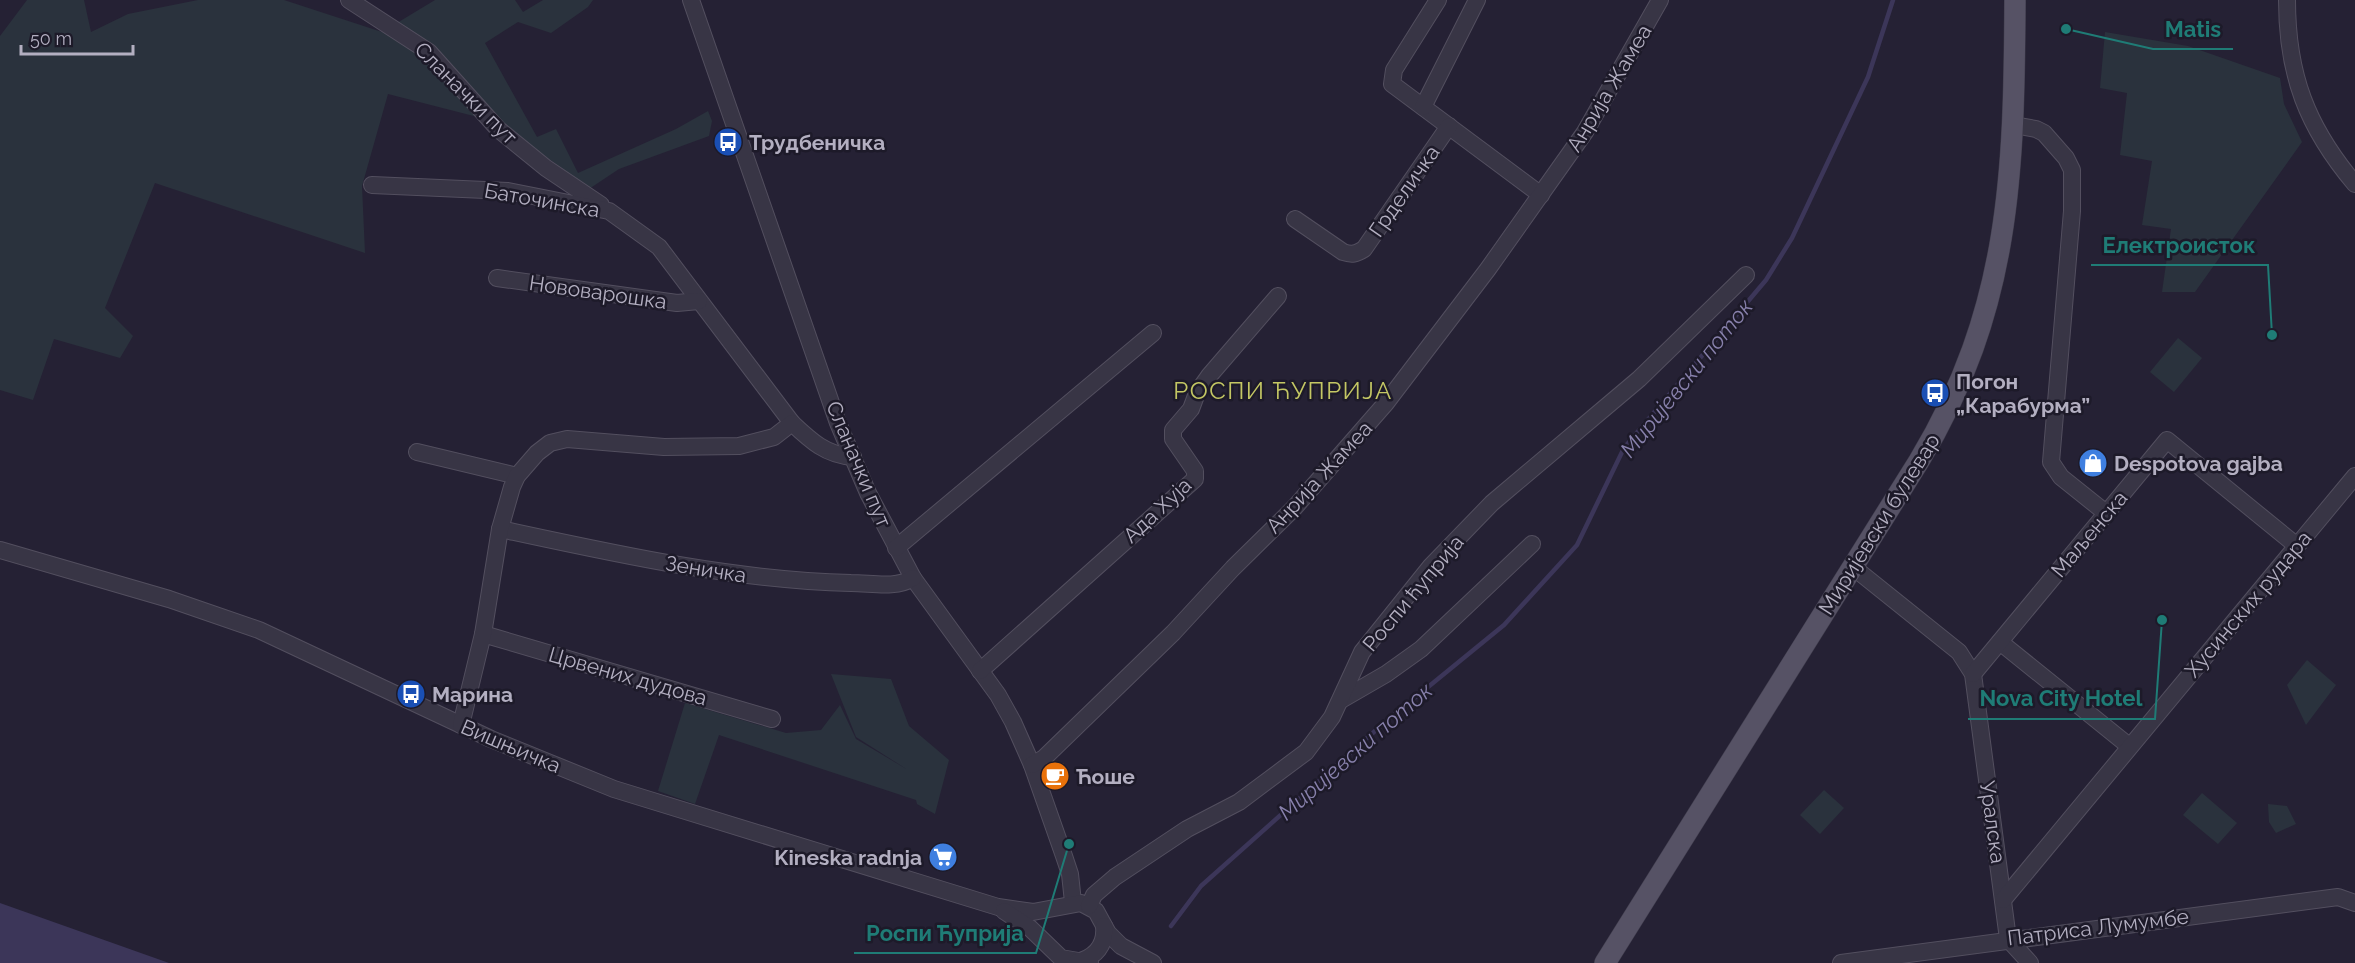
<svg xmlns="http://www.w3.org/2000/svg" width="2355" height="963" viewBox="0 0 2355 963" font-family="Raleway,sans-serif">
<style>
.green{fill:#2a323d}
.water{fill:#3c3659}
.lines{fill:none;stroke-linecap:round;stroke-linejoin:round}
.stream{stroke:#3c3659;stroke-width:4.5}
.minor-casing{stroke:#534f5f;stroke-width:18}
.major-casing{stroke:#3e3b4b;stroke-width:22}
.minor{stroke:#383545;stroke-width:16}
.major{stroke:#565265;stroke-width:21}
.labels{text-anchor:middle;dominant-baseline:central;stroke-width:5;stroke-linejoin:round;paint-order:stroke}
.street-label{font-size:21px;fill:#b3afc1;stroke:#1d1a29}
.poi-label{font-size:21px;font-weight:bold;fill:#b3afc1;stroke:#1d1a29;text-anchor:start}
.water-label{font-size:22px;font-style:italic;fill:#8881ac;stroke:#1d1a29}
.quarter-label{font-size:24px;letter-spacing:1.5px;fill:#c4c764;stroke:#1d1a29}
.leader{fill:none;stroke:#1f7c76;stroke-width:2}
.callout-dot{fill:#1f7c76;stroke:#1d1a29;stroke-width:2}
.callout-label{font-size:22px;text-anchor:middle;font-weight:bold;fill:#1f7c76;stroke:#1d1a29;stroke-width:5;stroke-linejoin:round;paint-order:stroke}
</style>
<rect width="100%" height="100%" fill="#252134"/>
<g class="green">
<path d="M27,0H84L91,32L128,14L198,0H284L382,32L435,0H515L523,12L543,0H593L588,7L551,33L518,22L485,43L537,137L556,129L578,173L676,129L708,111L712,121L709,136L619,169L589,189L501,123L388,94L362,186L365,253L155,183L105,308L133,336L120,358L54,339L33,400L0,390V36Z"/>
<path d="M2105,32L2188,46L2280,78L2284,104L2302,142L2195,292H2162L2171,229L2142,225L2152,161L2120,155L2127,93L2100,88Z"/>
<path d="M2178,338L2202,358L2174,392L2150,372Z"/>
<path d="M2307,660L2336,685L2306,725L2287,685Z"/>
<path d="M831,674L891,679L909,726L949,760L935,814L917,804L916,800L719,735L695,804L658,791L685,703L786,733L821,730L840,705L856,739L908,770L856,737Z"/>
<path d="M1824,790L1844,808L1820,834L1800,815Z"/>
<path d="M2202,793L2237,823L2218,844L2183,815Z"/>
<path d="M2268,804L2287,806L2296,824L2276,833L2269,822Z"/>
</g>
<path class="water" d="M0,903L169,963H0Z"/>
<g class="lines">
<path class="stream" d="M1171,926L1201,886L1384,723L1504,625L1577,545L1624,448L1766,280L1792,238L1868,77L1893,0"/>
<g class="minor-casing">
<g id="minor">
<path d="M349,0L429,52L498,129L546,168L601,205"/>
<path d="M691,0L838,423L868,493L913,578L998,695L1013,722L1032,765L1064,856L1070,874L1073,902"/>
<path d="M1438,0L1394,70L1392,84L1541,195"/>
<path d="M2287,0C2287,75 2307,127 2355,184"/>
<path d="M1423,107L1477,0"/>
<path d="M2014,125L2036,129L2044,133L2066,158L2072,170V211L2051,462L2061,477L2106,513"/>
<path d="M372,185L508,191L609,211L659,247L792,423"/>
<path d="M1295,219L1343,252C1352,255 1356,254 1364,249L1449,126"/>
<path d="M497,278L677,303L699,301"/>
<path d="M417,452L517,476"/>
<path d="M500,529C616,554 732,580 851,583C872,583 895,589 913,578"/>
<path d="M896,548L1153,333"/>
<path d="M0,550L169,599L259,630L491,739L614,789L998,907L1033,912L1081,903L1096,911L1108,933L1121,946L1153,963"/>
<path d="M1853,567L1959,652L1973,674L2008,939L2030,963"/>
<path d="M483,634L772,719"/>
<path d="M2000,642L2129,746"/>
<path d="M980,671L1195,479V471L1173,439V430L1191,409L1197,393L1209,376L1278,296"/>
<path d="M1973,674L2167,440L2297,546"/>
<path d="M1341,700L1386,674L1421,649L1532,544"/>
<path d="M461,725L483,634L500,529L512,487L517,476L537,453L550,443L567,439L664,447L739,446L774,437L792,423C811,441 826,455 853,457"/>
<path d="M1032,765L1044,758L1173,633L1233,568L1295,507L1386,403L1488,269L1585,132L1660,0"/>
<path d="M2003,900L2355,476"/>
<path d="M1089,906L1094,895L1115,877L1187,829L1239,802L1306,752L1332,717L1362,652L1431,566L1492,503L1639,379L1746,275"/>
<path d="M1004,911L1030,928L1061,958L1090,963"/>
<path d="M1077,962C1096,957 1106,945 1104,926"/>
<path d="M1841,963L2338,897L2355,903"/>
</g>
</g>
<g class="major-casing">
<path id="major" d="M1605,963L1919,461C2011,309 2014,172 2015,0"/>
</g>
<use href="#minor" class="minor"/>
<use href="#major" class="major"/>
</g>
<defs>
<g id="bus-disc" transform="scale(1.5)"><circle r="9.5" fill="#1a4fb4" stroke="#1d1a29"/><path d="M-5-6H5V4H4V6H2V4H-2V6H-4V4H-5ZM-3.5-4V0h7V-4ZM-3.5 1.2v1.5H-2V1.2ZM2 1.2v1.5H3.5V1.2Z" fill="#fff"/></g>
<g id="shop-disc" transform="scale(1.5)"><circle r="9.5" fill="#3f7fe0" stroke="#1d1a29"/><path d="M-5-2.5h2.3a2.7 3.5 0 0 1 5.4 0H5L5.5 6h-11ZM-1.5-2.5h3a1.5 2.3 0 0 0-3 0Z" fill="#fff"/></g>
<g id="cafe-disc" transform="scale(1.5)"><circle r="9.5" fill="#e8710a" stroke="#1d1a29"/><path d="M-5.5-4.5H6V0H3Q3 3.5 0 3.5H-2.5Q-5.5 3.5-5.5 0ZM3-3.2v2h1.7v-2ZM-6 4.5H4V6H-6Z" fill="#fff"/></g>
<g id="supermarket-disc" transform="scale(1.5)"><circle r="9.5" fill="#3f7fe0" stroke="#1d1a29"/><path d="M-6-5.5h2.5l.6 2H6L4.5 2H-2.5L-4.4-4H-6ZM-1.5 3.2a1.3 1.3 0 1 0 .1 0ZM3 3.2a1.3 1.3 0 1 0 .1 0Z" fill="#fff"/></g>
</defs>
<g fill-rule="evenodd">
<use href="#bus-disc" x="728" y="142"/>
<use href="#bus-disc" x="1935" y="393"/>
<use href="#shop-disc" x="2093" y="463"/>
<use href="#bus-disc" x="411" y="694"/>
<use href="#cafe-disc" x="1055" y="776"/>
<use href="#supermarket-disc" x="943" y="857"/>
</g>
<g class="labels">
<g class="street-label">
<text transform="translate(1609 88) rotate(-59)">Анрија Жамеа</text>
<text transform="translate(466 93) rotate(45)">Сланачки пут</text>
<text transform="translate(1404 191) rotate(-55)">Грделичка</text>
<text transform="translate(542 200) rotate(10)">Баточинска</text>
<text transform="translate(598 292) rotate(8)">Нововарошка</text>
<text transform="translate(859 464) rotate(67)">Сланачки пут</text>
<text transform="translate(1319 477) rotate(-47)">Анрија Жамеа</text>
<text transform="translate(1157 510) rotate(-43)">Ада Хуја</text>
<text transform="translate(1879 524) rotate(-58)">Миријевски булевар</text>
<text transform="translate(2089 534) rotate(-50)">Маљенска</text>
<text transform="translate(706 569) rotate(9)">Зеничка</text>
<text transform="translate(1413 593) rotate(-50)">Роспи ћуприја</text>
<text transform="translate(2248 604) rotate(-50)">Хусинских рудара</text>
<text transform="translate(628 676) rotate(16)">Црвених дудова</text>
<text transform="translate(511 746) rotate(23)">Вишњичка</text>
<text transform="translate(1993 822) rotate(82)">Уралска</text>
<text transform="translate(2098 927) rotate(-7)">Патриса Лумумбе</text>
</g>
<g class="poi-label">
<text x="749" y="142">Трудбеничка</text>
<text x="1956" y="381">Погон<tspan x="1956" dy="24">„Карабурма”</tspan></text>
<text x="2114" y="463">Despotova gajba</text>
<text x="432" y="694">Марина</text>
<text x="1076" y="776">Ћоше</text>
<text x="922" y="857" text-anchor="end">Kineska radnja</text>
</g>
<g class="water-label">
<text transform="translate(1686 378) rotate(-51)">Миријевски поток</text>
<text transform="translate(1355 751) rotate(-41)">Миријевски поток</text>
</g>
<g class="quarter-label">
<text x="1283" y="390">РОСПИ ЋУПРИЈА</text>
</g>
</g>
<path class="leader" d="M2066 29L2153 49H2233M2272 335L2268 265H2091M2162 620L2155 719H1968M1069 844L1036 953H854"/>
<g class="callout-dot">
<circle cx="2066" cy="29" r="6"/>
<circle cx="2272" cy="335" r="6"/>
<circle cx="2162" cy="620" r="6"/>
<circle cx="1069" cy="844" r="6"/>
</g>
<g class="callout-label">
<text x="2193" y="37">Matis</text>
<text x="2179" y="253">Електроисток</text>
<text x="2061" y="706">Nova City Hotel</text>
<text x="945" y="941">Роспи Ћуприја</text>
</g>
<path d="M21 45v9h112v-9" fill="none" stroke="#b3afc1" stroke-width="3"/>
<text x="30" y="45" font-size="18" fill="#b3afc1" stroke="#1d1a29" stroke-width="4.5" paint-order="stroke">50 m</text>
</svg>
